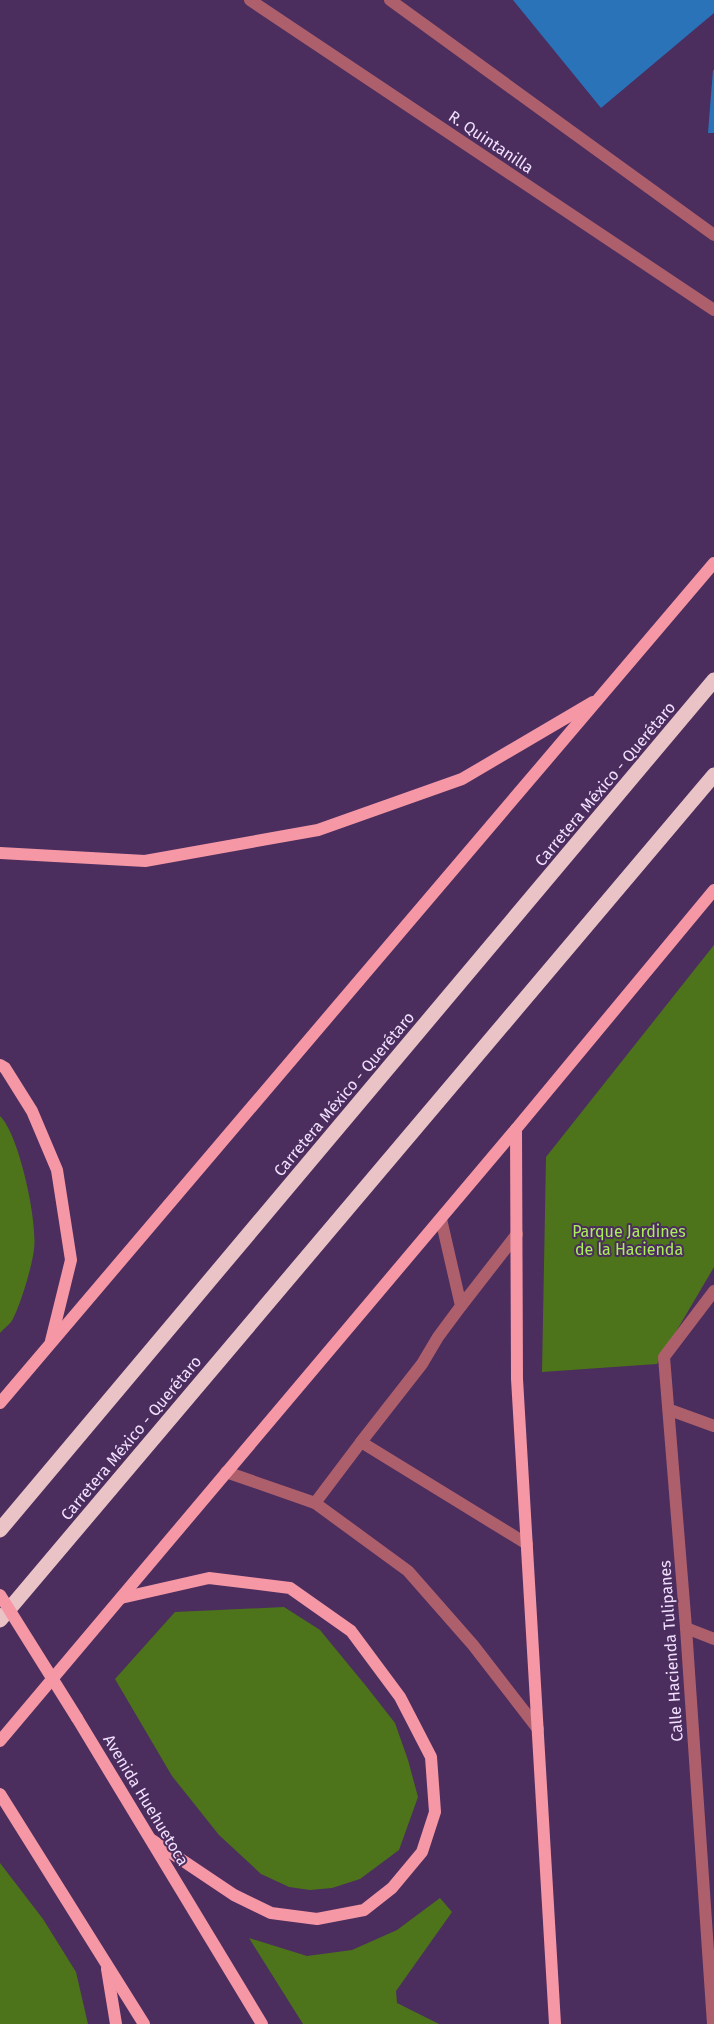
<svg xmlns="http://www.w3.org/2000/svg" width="714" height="2024" viewBox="0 0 714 2024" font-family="'Fira Sans',sans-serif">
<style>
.green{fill:#4d741a}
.building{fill:#2a73b9}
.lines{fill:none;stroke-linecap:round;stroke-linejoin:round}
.minor{stroke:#ad606c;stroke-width:12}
.major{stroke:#f597a5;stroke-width:12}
.highway{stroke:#eac3c7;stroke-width:15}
.major-bridge{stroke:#f597a5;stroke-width:12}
.labels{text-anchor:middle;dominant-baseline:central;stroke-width:4;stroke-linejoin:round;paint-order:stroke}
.street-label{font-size:16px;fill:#f1e0fe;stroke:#4b2d5e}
.park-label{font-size:16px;fill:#aaef59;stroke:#4b2d5e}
</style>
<rect width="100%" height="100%" fill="#4b2d5e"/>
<g class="green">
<path d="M714,945V1267L657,1364L542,1372L546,1157Z"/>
<path d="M0,1116C19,1134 38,1222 34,1249C33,1263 19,1311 11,1322C8,1326 3,1329 0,1333Z"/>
<path d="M284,1607L320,1630L366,1686L395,1723L408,1760L418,1797L399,1850L360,1879L332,1888L310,1890L289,1887L261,1874L219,1835L172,1776L115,1679L175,1612Z"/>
<path d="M0,1863L43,1919L76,1972L88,2024H0Z"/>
<path d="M440,1898L452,1912L396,1991L397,2003L439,2024H303L249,1938L307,1956L352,1950L397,1930Z"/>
</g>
<g class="building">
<path d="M513,0H714V13L601,108Z"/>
<path d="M713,70H714V133H708Z"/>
</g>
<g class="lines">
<g class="minor">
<path d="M250,0L714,310"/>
<path d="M390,0L714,235"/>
<path d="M441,1219L461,1306L438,1337L422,1364L361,1442L527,1544"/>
<path d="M461,1306L517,1234"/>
<path d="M670,1410L714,1426"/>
<path d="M226,1472L315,1503L408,1571L473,1645L538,1729"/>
<path d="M315,1503L361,1442"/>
<path d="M686,1628L714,1639"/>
<path d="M713,2024L686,1628L664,1357L714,1291"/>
</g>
<g class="major">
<path d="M0,853L145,861L318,830L462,779L593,702"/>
<path d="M0,1065L5,1068L32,1111L57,1170L71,1260L51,1341"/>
<path d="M516,1129L517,1379L555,2024"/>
<path d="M0,1403L714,563"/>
<path d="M121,1598L209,1578L290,1588L351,1631L400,1697L431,1757L435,1812L422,1852L392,1888L364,1910L317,1919L271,1913L234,1895L152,1840"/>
<path d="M77,1718L262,2024"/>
<path d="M0,1741L516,1129L714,890"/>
<path d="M0,1794L144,2024"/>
<path d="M107,1969L116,2024"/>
</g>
<g class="highway">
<path d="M0,1530L714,680"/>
<path d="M0,1620L714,775"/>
</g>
<path class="major-bridge" d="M0,1595L77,1718"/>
</g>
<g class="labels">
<g class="street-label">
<text transform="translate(491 142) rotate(34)">R. Quintanilla</text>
<text transform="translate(605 784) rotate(-50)">Carretera México - Querétaro</text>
<text transform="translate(344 1094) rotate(-50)">Carretera México - Querétaro</text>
<text transform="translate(131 1438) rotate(-50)">Carretera México - Querétaro</text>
<text transform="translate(671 1651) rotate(-94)">Calle Hacienda Tulipanes</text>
<text transform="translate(146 1800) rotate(59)">Avenida Huehuetoca</text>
</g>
<g class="park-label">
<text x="629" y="1231">Parque Jardines<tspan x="629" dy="18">de la Hacienda</tspan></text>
</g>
</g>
</svg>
